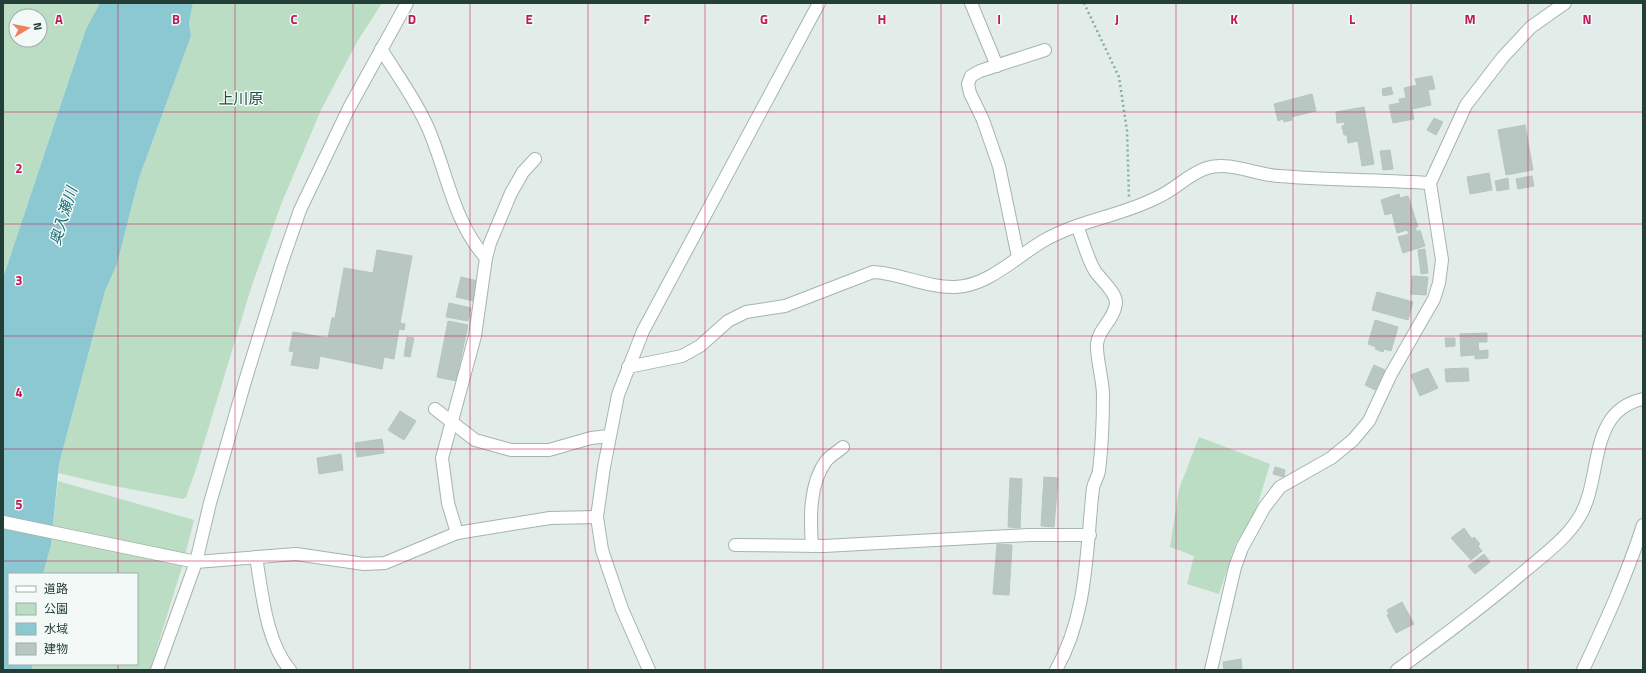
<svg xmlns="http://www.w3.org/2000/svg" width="1646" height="673" viewBox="0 0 1646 673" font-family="'Titillium Web','Noto Sans JP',sans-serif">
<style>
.green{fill:#bbddc4;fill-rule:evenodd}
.water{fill:#8bc8d1}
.building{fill:#b8c7c1;stroke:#b5c6bf}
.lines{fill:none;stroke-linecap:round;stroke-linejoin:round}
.minor-casing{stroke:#a5b4af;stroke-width:14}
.tertiary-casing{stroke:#a5b4af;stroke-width:14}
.path{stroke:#83b0a1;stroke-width:2.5;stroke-dasharray:2 3;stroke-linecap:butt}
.minor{stroke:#fff;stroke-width:12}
.tertiary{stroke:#fff;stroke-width:12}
.grid{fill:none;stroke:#c2185b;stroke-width:1;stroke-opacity:0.55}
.labels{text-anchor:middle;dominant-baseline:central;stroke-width:3;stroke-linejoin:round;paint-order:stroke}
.neighbourhood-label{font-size:15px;fill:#1e5043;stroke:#f3f9f6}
.water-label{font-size:15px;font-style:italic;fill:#1d6c79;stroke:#f3f9f6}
.grid-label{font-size:13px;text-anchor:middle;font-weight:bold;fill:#c2185b;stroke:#f3f9f6;stroke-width:3;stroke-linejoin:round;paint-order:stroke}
</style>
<rect width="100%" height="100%" fill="#e2ece8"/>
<g class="green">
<path d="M3,3H100L86,29L3,278ZM16,16H40V40H16Z"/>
<path d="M193,3H382L357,42L321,110L282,202L252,285L196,469L186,497L183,499L109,485L58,473L59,464L105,291L117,264L139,178L191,36L189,23Z"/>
<path d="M1199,437L1270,464L1253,520L1246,527L1235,545L1219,594L1187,584L1194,556L1170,547L1179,489Z"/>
<path d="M58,481L194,520L182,567L150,670H32V664H137V574H43L51,545Z"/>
</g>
<path class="water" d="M100,3H193L189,23L191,36L139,178L117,264L105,291L59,464L51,545L43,574H9V664H32V670H3V278L86,29Z"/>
<g class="building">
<path d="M1432,76L1435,89L1428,90L1431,105L1412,109L1414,119L1393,123L1389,105L1400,103L1399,99L1406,98L1404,88L1417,85L1415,79Z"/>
<path d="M1391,87L1393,94L1383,96L1382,89Z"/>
<path d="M1312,94L1316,111L1291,117L1292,120L1284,122L1283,119L1278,121L1274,104Z"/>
<path d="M1364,107L1374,164L1362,166L1358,141L1348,143L1347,135H1344L1342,126L1345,125L1344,122L1337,123L1336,112Z"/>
<path d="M1434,118L1443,122L1436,135L1427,130Z"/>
<path d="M1525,125L1533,170L1506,175L1498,130Z"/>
<path d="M1390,150L1393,169L1383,170L1380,151Z"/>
<path d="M1489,173L1492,190L1470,194L1467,177Z"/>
<path d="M1532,176L1534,186L1518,189L1516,179Z"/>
<path d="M1508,178L1509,189L1497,191L1495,181Z"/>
<path d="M1399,194L1400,198L1408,196L1418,227H1415L1417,232L1420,230L1425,246L1403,253L1398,237L1409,234L1407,230L1397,233L1392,213L1385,215L1381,200Z"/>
<path d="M1425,249L1428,273L1421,274L1418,250Z"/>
<path d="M377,250L412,256L400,323L405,324L404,330L399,329L394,359L384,357L382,369L320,356L318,369L291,365L294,352L289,351L293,332L328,338L332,318H335L344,268L373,273Z"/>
<path d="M1412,276L1428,277L1426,295L1411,294Z"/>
<path d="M461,277L478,281L474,301L456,297Z"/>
<path d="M1377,292L1413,302L1408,320L1372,310Z"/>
<path d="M449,303L471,308L468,321L446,317Z"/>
<path d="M1375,320L1398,327L1391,351L1384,349L1383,352L1375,349L1376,347L1368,344Z"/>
<path d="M448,321L468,325L456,381L437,377Z"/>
<path d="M1487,333V342H1478L1479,351L1488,350V358L1475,359V355L1461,356L1460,334Z"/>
<path d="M407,337L414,338L410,357L404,356Z"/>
<path d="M1445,338H1455V346L1446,347Z"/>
<path d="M1374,365L1385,370L1375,390L1365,385Z"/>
<path d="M1428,368L1438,388L1420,396L1411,375Z"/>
<path d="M1468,368L1469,381L1446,382L1445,369Z"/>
<path d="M400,411L416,421L404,440L388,430Z"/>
<path d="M382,439L384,453L357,457L355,443Z"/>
<path d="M341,454L343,470L319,474L317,458Z"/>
<path d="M1275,467L1285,470L1284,477L1273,474Z"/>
<path d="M1044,477L1058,478L1054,527L1041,526Z"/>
<path d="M1010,478L1022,479L1020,528L1008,527Z"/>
<path d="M1464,528L1472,539L1474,537L1480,544L1478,546L1482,551L1471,560L1451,538Z"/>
<path d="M997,544L1012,545L1009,595L993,594Z"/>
<path d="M1484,554L1490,562L1475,574L1468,566Z"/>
<path d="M1402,602L1414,624L1396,633L1387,615L1389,614L1387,610Z"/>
<path d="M1241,659L1242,670H1224L1223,662Z"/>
</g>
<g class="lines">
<g class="minor-casing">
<g id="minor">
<path d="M971,3L997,66"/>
<path d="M381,49C397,75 416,100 428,128C447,171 453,222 486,258"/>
<path d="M1018,257L999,166L983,120L970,93L968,84L971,76L980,71L1045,50"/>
<path d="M628,367L682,356L700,346L728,321L746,312L785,306L873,272C900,273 927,288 955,287C988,286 1016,257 1043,241C1079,220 1122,216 1158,197C1176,189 1188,174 1207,168C1230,161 1256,175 1279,176C1329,180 1380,180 1430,183"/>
<path d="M435,409L475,440L511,450H549L591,438L609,436"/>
<path d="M3,522L196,562L296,554L364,564L385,563L457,533L550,518L597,517"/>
<path d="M457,533L448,503L442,458L475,336L486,258L490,243L511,193L523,172L535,159"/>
<path d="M735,545L824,546L1028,535H1090"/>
<path d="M812,546C810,519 809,484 826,461C830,456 837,452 843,447"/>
<path d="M256,557C262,592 266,642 290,670"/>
<path d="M157,670L196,562L210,503L246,378L281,265L300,210L349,108L407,3"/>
<path d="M1056,670C1088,614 1086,550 1093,488C1094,482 1098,477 1099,471C1102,446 1103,420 1103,395C1103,380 1096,357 1097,344C1098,329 1115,319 1116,303C1116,292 1101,280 1095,271C1087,258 1083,240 1077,226"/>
<path d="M1211,670L1235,567L1242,548L1264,508L1280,487L1331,458L1353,440L1369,421L1391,374L1434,299L1439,283L1442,260L1430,183L1466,105L1503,57L1531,27L1565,3"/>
<path d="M1397,670C1441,638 1485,605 1526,570C1545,554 1567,538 1580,516C1603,477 1587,411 1643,399"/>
</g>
</g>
<g class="tertiary-casing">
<g id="tertiary">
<path d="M649,670L622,609L602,550L597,517L604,467L618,395L643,331L819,3"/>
<path d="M1583,670C1605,623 1627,575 1643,525"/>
</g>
</g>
<path class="path" d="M1084,3L1119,77L1127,131L1129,197"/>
<use href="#minor" class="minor"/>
<use href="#tertiary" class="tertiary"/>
</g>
<path class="grid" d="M118,3V574M235,3V670M353,3V670M470,3V670M588,3V670M705,3V670M823,3V670M941,3V670M1058,3V670M1176,3V670M1293,3V670M1411,3V670M1528,3V670M3,112H1643M3,224H1643M3,336H1643M3,449H1643M3,561H1643M118,664V670"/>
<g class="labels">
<g class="neighbourhood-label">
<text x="241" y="98">上川原</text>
</g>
<g class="water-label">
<text transform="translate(63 216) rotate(-73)">奥入瀬川</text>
</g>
</g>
<g class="grid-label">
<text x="59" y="24">A</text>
<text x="176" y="24">B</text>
<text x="294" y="24">C</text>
<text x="412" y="24">D</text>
<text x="529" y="24">E</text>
<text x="647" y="24">F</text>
<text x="764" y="24">G</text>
<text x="882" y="24">H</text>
<text x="999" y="24">I</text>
<text x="1117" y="24">J</text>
<text x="1234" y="24">K</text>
<text x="1352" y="24">L</text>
<text x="1470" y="24">M</text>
<text x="1587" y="24">N</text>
<text x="19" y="173">2</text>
<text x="19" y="285">3</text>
<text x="19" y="397">4</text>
<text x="19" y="509">5</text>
</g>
<rect width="1646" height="673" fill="none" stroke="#223e36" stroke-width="8"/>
<rect x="8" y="573" width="130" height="92" fill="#f3f9f6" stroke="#9faea9"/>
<rect x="16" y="586" width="20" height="6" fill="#ffffff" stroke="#9faea9"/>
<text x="44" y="593" font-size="12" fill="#223e36">道路</text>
<rect x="16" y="603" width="20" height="12" fill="#bbddc4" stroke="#9faea9"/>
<text x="44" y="613" font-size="12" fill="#223e36">公園</text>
<rect x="16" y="623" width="20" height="12" fill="#8bc8d1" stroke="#9faea9"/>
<text x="44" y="633" font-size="12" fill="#223e36">水域</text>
<rect x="16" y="643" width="20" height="12" fill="#b8c7c1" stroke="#9faea9"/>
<text x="44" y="653" font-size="12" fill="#223e36">建物</text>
<g transform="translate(28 28) rotate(80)"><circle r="19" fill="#f3f9f6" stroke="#9faea9"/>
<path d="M0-3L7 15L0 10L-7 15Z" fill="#f17e5c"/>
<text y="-6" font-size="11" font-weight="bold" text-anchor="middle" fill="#223e36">N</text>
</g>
</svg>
